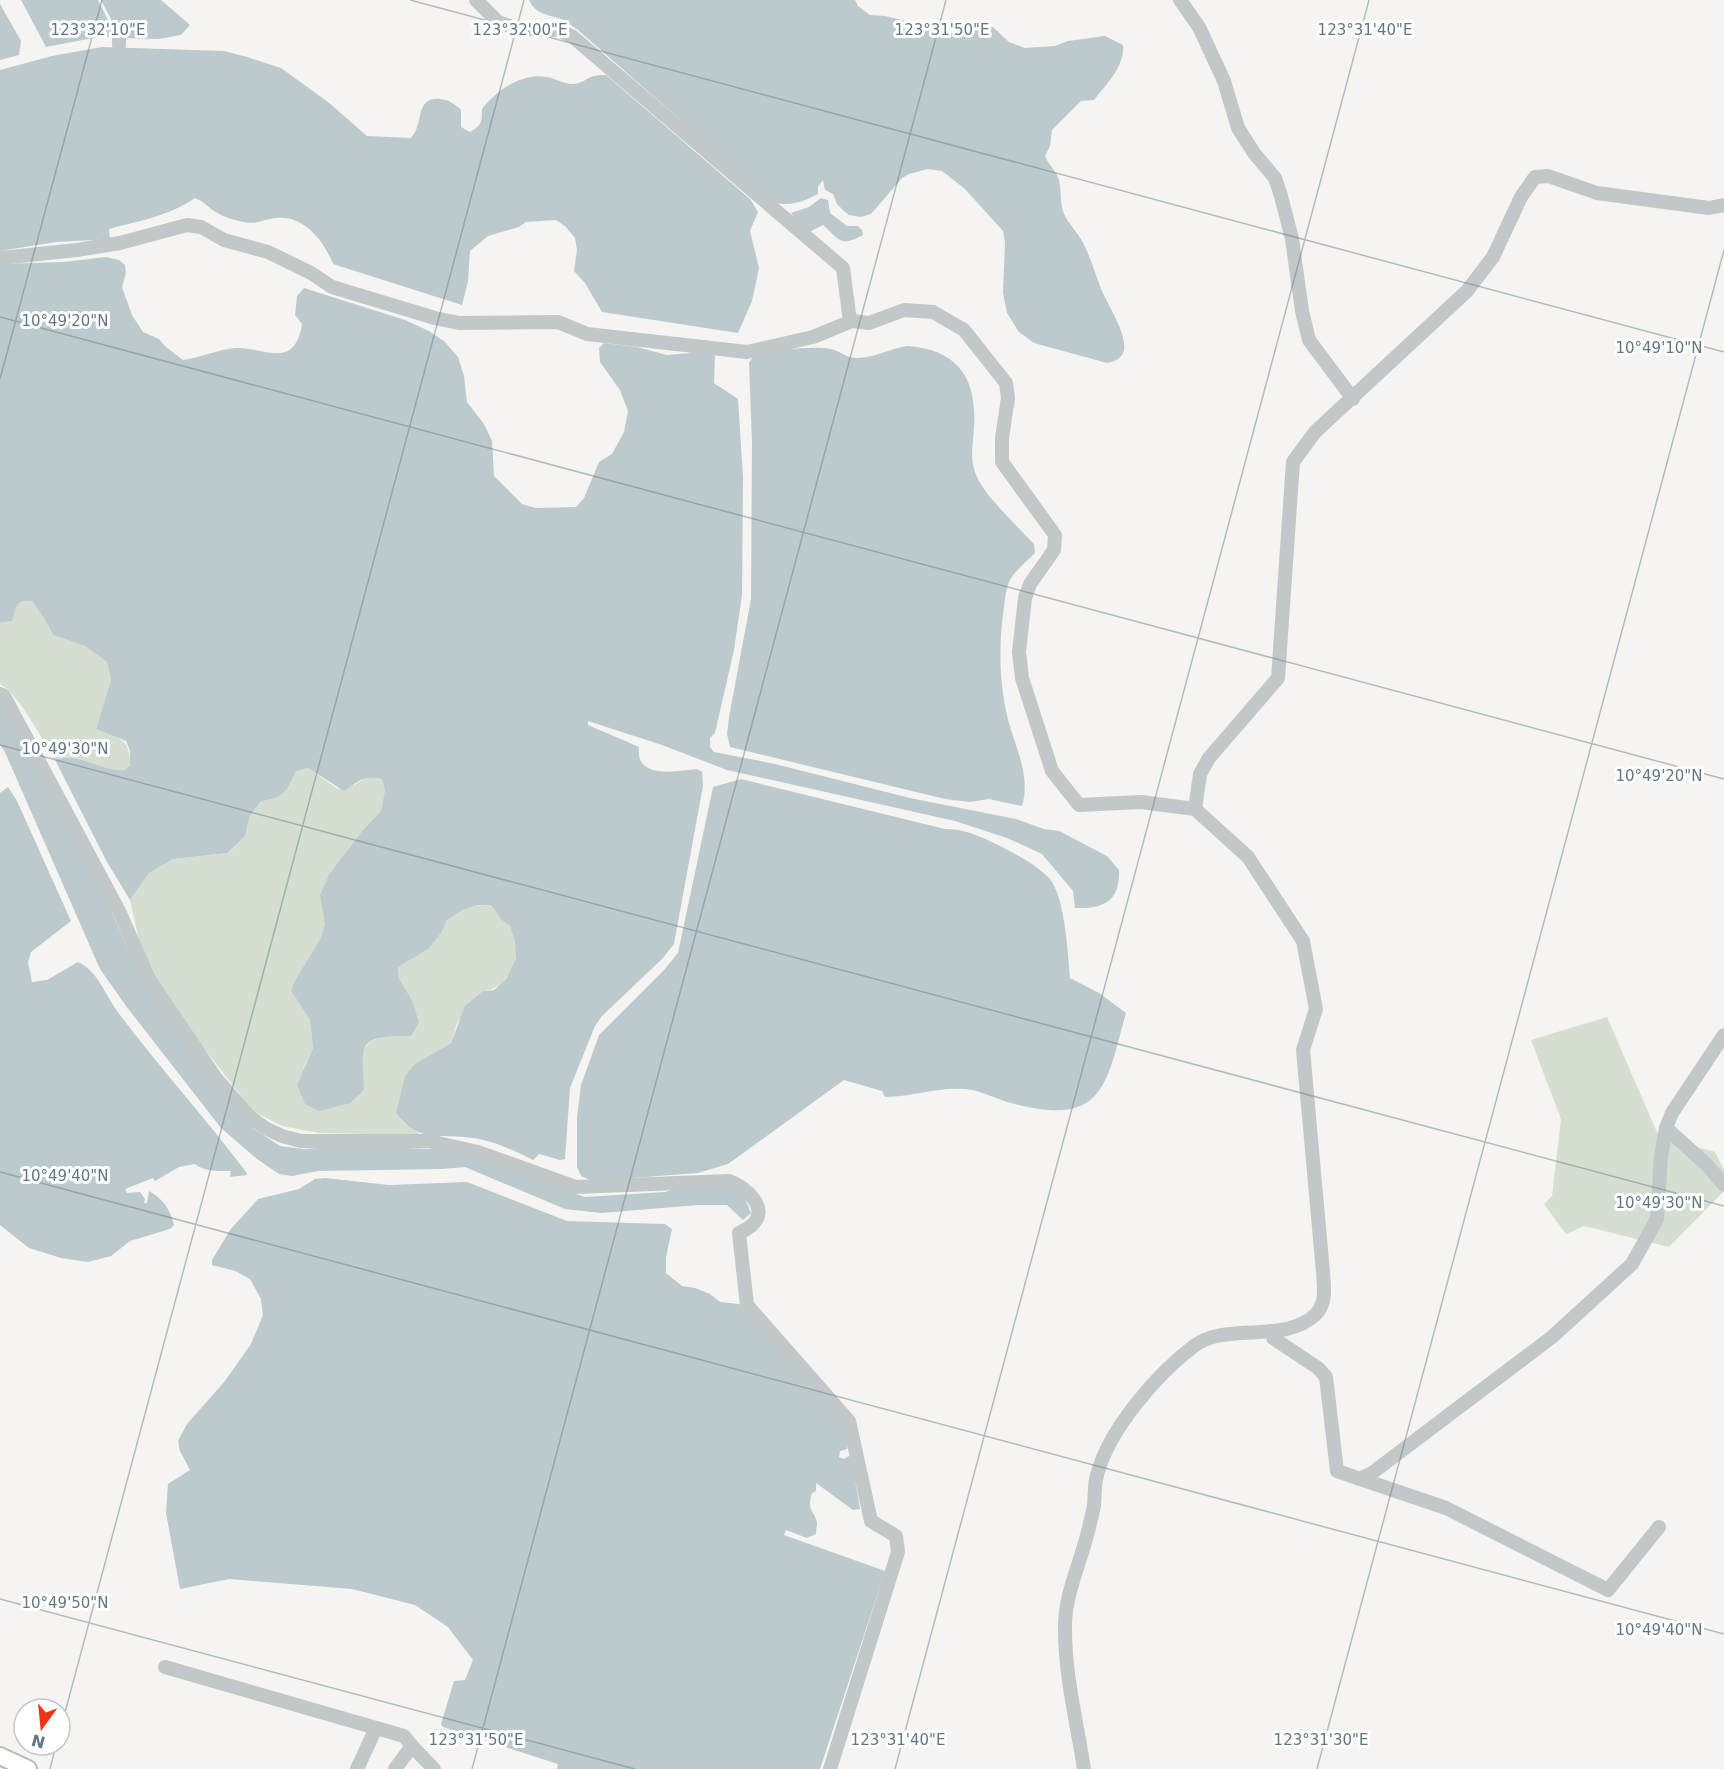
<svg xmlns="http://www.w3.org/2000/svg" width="1724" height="1769" viewBox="0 0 1724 1769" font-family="'DejaVu Sans',sans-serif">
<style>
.green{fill:#d6ddd1}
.water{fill:#bccace}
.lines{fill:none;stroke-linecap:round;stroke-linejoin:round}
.major-casing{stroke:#b5babd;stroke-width:20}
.minor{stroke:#c2c7c9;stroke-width:14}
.major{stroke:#fff;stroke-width:16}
.ticks{fill:none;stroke:#617884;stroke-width:1.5;stroke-opacity:0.45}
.ticks-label{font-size:15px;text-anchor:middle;fill:#617884;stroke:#fff;stroke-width:6;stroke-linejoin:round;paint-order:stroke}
</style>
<rect width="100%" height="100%" fill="#f5f4f0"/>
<g class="green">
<path d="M22,601H32C40,612 47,622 53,635L85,646L107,662L111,680L96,729C118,738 131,738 130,765L125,770C102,772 78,751 55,760C43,741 18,693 0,684V623L12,621L17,605Z"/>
<path d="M308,768L338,789C343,788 349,787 354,785C368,778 363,775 382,779L385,790L381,811L362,831L330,873L325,924L320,939L294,982L291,991L310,1020L313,1048L303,1069L362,1054C369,1039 377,1037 393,1036L405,988L399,978L398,967C412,958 429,947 440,934C443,930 444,925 447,921C456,908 476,905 491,905C496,912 507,921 510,927C525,951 512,988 483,991L457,1023L451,1043L415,1064L396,1113L403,1122L421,1135L319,1133L282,1126L253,1111L185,1024L157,983L139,940L130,900L149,873L173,859L229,853L245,836L250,816L261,801C285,798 286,792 296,771Z"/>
<path d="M1607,1017L1659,1137L1715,1152L1724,1170V1191L1669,1247L1584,1226L1566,1234L1544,1204L1552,1196L1561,1119L1531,1040Z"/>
</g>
<g class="water">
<path d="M21,0H98L116,36L93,38L46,47Z"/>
<path d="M101,0H161L190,25L181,35L159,39L121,38Z"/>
<path d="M529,0H855L858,6L870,15L885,16L924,25L945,33L960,32L973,25L993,27L1009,42L1025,48L1055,46L1068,41L1105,36L1123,45C1125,67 1106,84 1094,100L1081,101L1052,130L1050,146L1045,156C1048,164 1057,172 1059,180C1062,192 1059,204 1065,216C1069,224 1076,231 1081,239C1089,253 1094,270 1100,286C1106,303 1127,332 1124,350C1123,358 1114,362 1107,363L1034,343L1019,332L1007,313L1003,293L1005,242L1003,231L965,189L942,171L928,169L909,174L902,178L871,214L861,217L849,215L844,211L837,204L833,194L825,190L823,180L818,187V194C803,202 789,207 774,202L578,30C573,27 567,21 561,19C547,14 536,15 529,0Z"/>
<path d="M0,4L21,41L19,55L0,60Z"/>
<path d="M102,47L224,51L247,57L281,68L328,102L367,136L411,138C412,136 415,133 416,130C422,117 418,97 440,99C449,100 455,104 461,110V127L470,132C482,125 482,122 482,109C496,91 522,72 547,77C555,78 565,85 574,84C587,82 588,74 606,75L750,199L758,212L750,231L759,268L752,301L738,333L602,312L585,283L574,271L577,250L575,238L566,227L556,220L526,222L519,227L488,236L470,251L468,281L462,305L333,264C324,241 304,215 276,218C264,219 257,225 244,222C234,220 223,217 214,211C207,206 203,201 195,198C169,216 139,221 109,229L110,239L56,242L0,251V70L52,56Z"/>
<path d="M821,198L828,200L830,213L847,226H858L862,230L863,235C840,247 841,241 823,225L809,232L798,222L791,213L809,207Z"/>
<path d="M106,257L119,260L125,265L126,273L122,287L132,315L143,332L159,339L166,347L183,360C201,357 217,350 235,348C264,346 294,372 302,324L295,315L297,296L304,288L405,320L429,331L444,341L458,357L464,376L467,402L484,424L492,441L494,476L522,504L536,508L576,507L584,498L599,462L612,454L624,432L628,411L620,390L600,362L599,348L604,343L637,347L667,355L703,352L715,356L714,383L738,399L743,477L742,595L734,650L715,733L710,738V747L714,752L775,764L910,798L1016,819L1044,829L1059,831L1107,856L1119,870C1120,901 1104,909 1075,908L1073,891L1042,854L1007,838L955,821L727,770L662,745L588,721V725L639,747C635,780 676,771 697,769L702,772L703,786L674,944L663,958L602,1016L595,1026L570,1088L565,1159L560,1160L539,1154L533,1160C515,1151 492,1140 472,1138C439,1133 419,1144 396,1113L405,1076L415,1064L451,1043L465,1006L483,991L494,990L507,978L516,958L515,941L510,926L502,920L491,905H478L462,910L447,920L441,933L428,949L398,967L399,978L412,1001L419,1022L411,1036C358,1035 361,1043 364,1090L350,1103L319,1111L305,1104L297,1085L313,1048L310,1020L291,991L294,982L320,939L325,924L320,895L330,873L362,831L381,811L385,790L382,779C362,775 360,781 344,791L308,768L296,771C286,792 285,798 261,801L250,816L245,836L228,853L173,859L149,873L130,900L107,862L55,760C78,751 102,772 125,770L130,765V751L126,741L96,729L111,680L107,662L85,646L53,635C47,622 40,612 32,601H22L17,605L12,621L0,623V264L63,262Z"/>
<path d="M908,346C959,350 977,379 974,427C973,446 969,459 977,477C985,496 1020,529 1034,544L1035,553C1027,561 1015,571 1010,580C1006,588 1005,599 1004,607C998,648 999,691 1011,730C1019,755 1030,780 1022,806L989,799L970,802L945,799L730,747L727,734L729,717L751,599L752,443L749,363L755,354C779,351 806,345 831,349C840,351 846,358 857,358C874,358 891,348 908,346Z"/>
<path d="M0,701L81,844L131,955L154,998L214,1086L254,1129L280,1146L303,1149L346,1146L466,1150L560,1183L567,1191L585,1197L665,1192L683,1186L728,1183L744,1197L751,1213L743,1220L727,1205H698L601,1213L565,1209L465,1167L442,1169L318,1171L292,1176L279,1174L257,1159L221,1128L126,1006L100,969L4,750L0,745Z"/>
<path d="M741,779L945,829C963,828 982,837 998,845C1015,854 1035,863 1049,878C1065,896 1068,954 1070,978L1099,993L1126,1013C1106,1084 1105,1127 1015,1104C1001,1101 986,1093 972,1090C943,1085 914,1097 885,1097L882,1091L844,1080L728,1164L698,1173L592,1181L581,1176L577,1167V1117L581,1085L599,1035L664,970L678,953L713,787Z"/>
<path d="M8,787L17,801L71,921L31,952L28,962L32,982L47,980L78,962C97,970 105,994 117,1011C158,1066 205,1117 246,1172L247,1175L230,1177L231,1171C219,1171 205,1172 195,1164L179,1167L155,1181L153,1178L125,1189L127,1193L140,1192L145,1199L144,1203H147L149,1191C163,1199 170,1209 174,1225L170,1229L130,1241L111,1256L88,1262L61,1258L29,1248L0,1225V793Z"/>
<path d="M325,1178L389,1185L467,1182L567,1221L665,1224L672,1229L666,1257V1273L682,1286L695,1288L710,1294L720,1302L739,1304L815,1389L843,1423L848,1445L847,1449L840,1451L839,1457L844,1459L849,1456L851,1457L860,1509L853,1510L816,1483V1491L812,1493C806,1512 815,1510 817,1523C817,1527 816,1531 816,1534L807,1538L786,1530L784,1535L885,1571L820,1769H557L558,1764L443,1727L441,1724L454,1681L465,1680L473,1660L448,1627L415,1605L352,1589L229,1579L180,1589L166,1513L168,1484L190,1470L180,1451L178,1441L187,1424L225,1381L251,1344L263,1315L261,1299L250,1279L235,1271L212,1265V1260L230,1230L258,1199L299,1189L315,1179Z"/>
</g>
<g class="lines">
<g class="major-casing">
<path id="major" d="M0,1756L28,1769"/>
</g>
<g class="minor">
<path d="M476,0L498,22L518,29L559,30L573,37L843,268L849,314L852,321L869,323L904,310L933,312L964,330L1006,383L1008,398L1002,438V462L1055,535L1054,550L1030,584L1025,598L1019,652L1022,678L1052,771L1079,805L1141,802L1195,809"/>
<path d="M1180,0L1199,27L1224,81L1238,128L1254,153L1275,178L1281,196L1292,239L1302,311L1309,340L1353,399"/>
<path d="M119,37V45"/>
<path d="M0,258L77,250L120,243L187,225L201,227L224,240L268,252L311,273L332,287L435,318L459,323L558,322L587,334L747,352L813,337L852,321"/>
<path d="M0,694L4,696L119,911L149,979L215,1077L249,1116L265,1128L282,1136L301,1141H429L478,1152L576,1187L729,1181C744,1186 771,1208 752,1225C749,1228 743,1231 739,1233L747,1305L849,1421L871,1521L896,1536L898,1552L830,1769"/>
<path d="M1666,1128L1707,1165L1724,1185"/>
<path d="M1272,1331L1273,1338L1318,1368L1326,1377L1337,1471L1446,1508L1608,1590L1659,1527"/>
<path d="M1359,1479L1372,1473L1552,1337L1632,1264L1657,1219L1661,1156L1666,1128L1672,1113L1724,1035"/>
<path d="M165,1667L404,1736L412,1746"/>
<path d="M357,1769L376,1728"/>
<path d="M395,1769L412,1746L434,1769"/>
<path d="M1084,1769C1077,1723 1065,1676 1065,1630C1064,1601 1076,1573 1084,1546C1088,1533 1091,1519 1094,1506C1095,1496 1094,1485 1097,1475C1109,1429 1157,1374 1194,1346C1225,1322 1284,1344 1315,1315C1327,1304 1324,1287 1323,1272L1303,1050L1316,1009L1303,941L1248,857L1195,809L1200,774L1209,758L1278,678L1293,462L1315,432L1467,291L1493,257L1521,197L1535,177L1548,176L1597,193L1709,208L1724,205"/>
</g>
<use href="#major" class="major"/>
</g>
<path class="ticks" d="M410,0L1724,352M0,317L1724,779M0,379L102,0M0,745L1724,1206M0,1172L1724,1634M0,1599L635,1769M60,1731L524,0M50,1769L56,1745M472,1769L946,0M895,1769L1369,0M1317,1769L1724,250"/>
<g class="ticks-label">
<text x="520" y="35">123°32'00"E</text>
<text x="942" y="35">123°31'50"E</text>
<text x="1365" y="35">123°31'40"E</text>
<text x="98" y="35">123°32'10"E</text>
<text x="65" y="326">10°49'20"N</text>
<text x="1659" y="353">10°49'10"N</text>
<text x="65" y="754">10°49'30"N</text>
<text x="1659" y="781">10°49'20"N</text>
<text x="65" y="1181">10°49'40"N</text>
<text x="1659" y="1208">10°49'30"N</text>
<text x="65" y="1608">10°49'50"N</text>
<text x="1659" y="1635">10°49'40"N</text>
<text x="476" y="1745">123°31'50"E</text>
<text x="898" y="1745">123°31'40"E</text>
<text x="1321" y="1745">123°31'30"E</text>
</g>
<g transform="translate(42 1727) rotate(195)"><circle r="28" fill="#ffffff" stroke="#c0c9ce" stroke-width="1.5"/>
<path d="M0-4.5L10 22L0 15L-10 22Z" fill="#f03215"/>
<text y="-9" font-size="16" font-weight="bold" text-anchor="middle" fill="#617884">N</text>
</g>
</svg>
